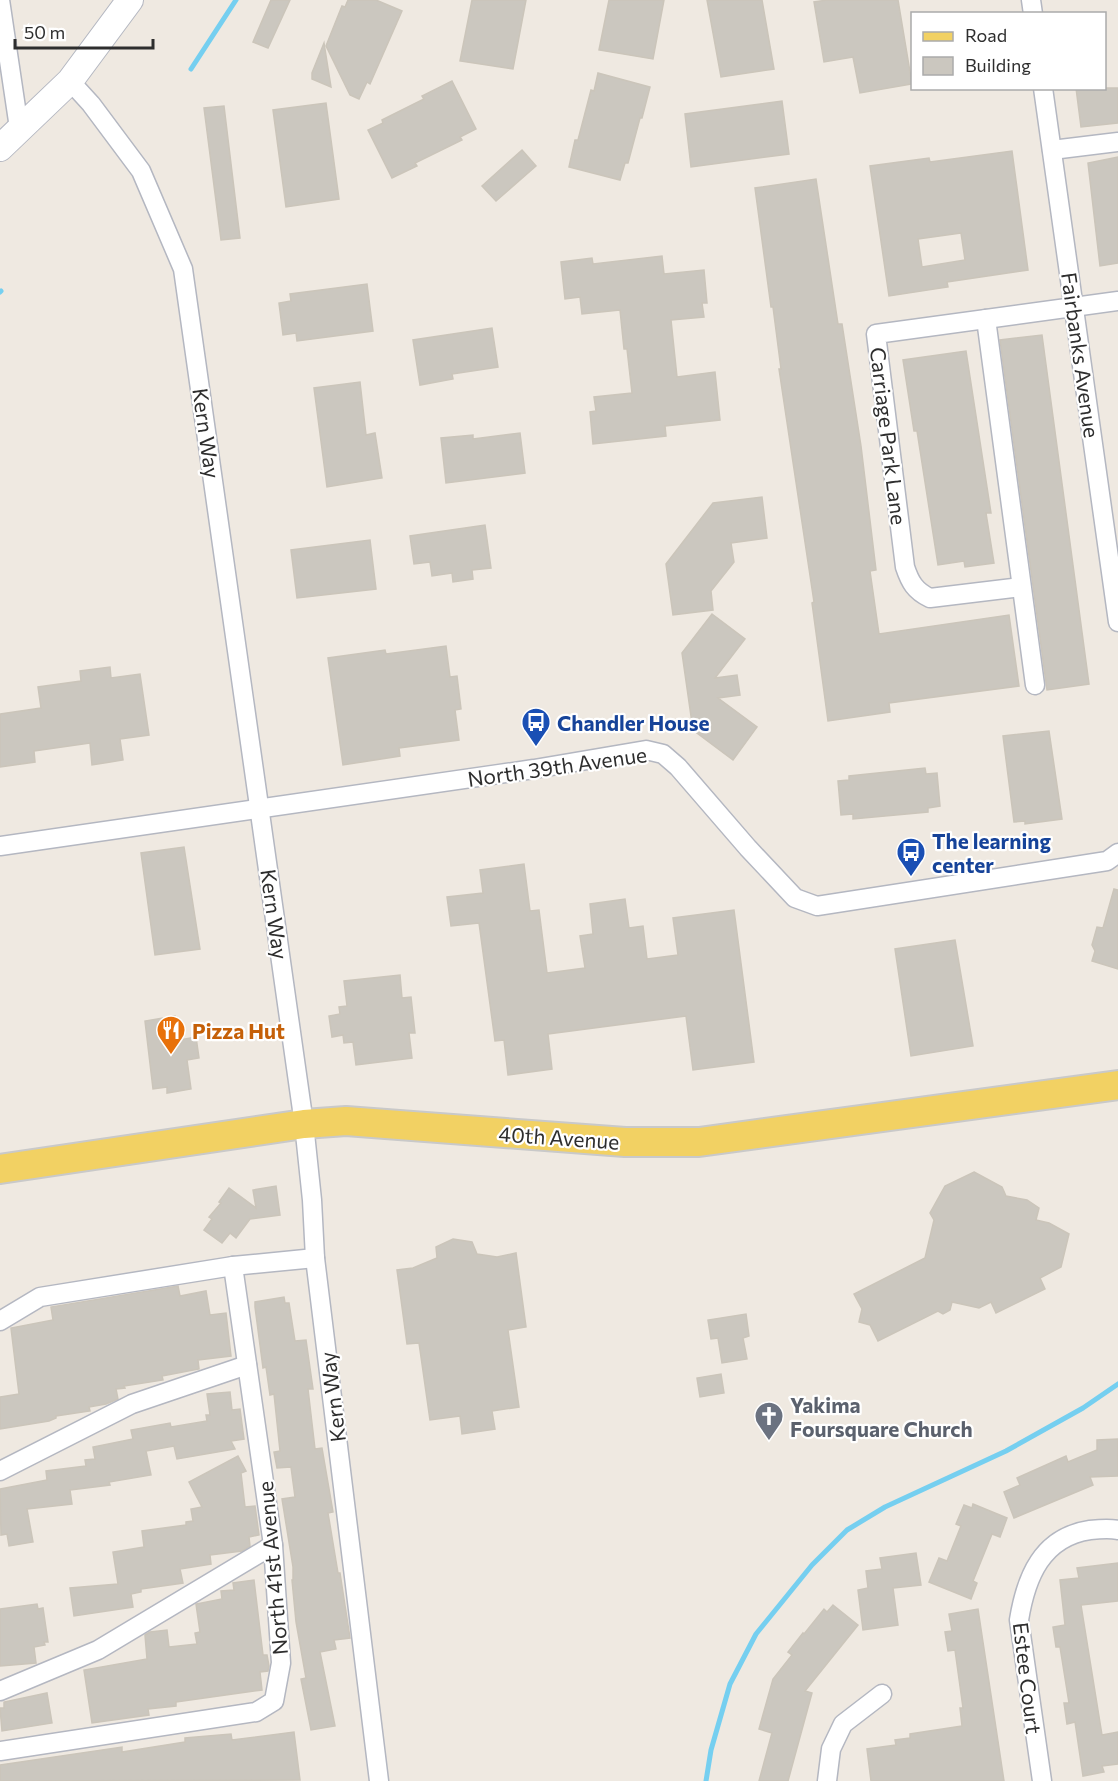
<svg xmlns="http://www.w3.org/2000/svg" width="1118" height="1781" viewBox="0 0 1118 1781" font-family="Commissioner,sans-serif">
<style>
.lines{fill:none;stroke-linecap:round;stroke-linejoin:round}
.stream{stroke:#75cff0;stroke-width:5}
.building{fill:#cbc7bf;stroke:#cbc5ba;stroke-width:1.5;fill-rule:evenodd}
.street-casing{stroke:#b4b7c1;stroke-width:21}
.secondary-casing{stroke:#b4b7c1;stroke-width:28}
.primary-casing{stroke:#c9c9c9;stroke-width:32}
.street{stroke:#fff;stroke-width:18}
.secondary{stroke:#fff;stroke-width:26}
.primary{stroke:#f2d163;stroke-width:28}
.labels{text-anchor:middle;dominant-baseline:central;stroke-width:4.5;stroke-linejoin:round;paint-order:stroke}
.street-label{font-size:21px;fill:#2e2e2e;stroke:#fff}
.transit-label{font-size:21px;font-weight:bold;fill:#164399;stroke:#fff;text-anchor:start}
.food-label{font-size:21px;font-weight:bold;fill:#c56008;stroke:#fff;text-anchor:start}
.worship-label{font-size:21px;font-weight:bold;fill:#5b616d;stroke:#fff;text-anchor:start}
</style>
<rect width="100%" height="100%" fill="#efe9e1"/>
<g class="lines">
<g class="stream">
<path d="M191,69L236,0"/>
<path d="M0,292L1,291"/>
<path d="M706,1781L711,1750L730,1684L756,1634L812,1565L847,1530L885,1507L1006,1451L1083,1408L1118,1384"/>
</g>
</g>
<g class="building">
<path d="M271,0H290L268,48L253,42Z"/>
<path d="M348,0H376L402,11L370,84L367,82L359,99L350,95L326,46L342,6L345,7Z"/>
<path d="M472,0H526L513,69L460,61Z"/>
<path d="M609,0H664L653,59L599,50Z"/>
<path d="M707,0H762L774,69L721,77Z"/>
<path d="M827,0H898L912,84L860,93L853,57L824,62L814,2Z"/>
<path d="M324,43L331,87L312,79V73Z"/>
<path d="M598,73L650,87L642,118H640L628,163H625L620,180L569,167L575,140H578L591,90L594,91Z"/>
<path d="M452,81L476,129L460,137L462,140L415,163L417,166L392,178L368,130L383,123L382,120L424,99L422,96Z"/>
<path d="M1076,88H1118V123L1081,127Z"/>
<path d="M782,101L789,154L691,167L685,114Z"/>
<path d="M326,103L339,199L286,207L273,110Z"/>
<path d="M224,106L240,238L221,240L204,108Z"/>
<path d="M522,150L536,166L496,201L482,186Z"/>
<path d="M1012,151L1028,270L947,282L948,287L889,296L870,166L929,158L930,162ZM961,233L965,260L922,267L918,239Z"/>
<path d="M1118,157V263L1100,266L1088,163Z"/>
<path d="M816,179L838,324H842L861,446L876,570L870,571L879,634L1009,615L1019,686L889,703L890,712L828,721L812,603L814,602L779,369H781L773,307H771L755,188Z"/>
<path d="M662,256L664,274L704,270L707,303H702L704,317L671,320L677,377L715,372L720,420L665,426L666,436L593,444L590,412L596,411L594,397L632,393L627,349H624L620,310L582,314L580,297L565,299L561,262L592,258L593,264Z"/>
<path d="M367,284L373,331L297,341L296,333L283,335L279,303L291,301L290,294Z"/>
<path d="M492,328L498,367L452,374L453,379L420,385L413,340Z"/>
<path d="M1042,335L1089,684L1047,690L1000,340Z"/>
<path d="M966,351L991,513H986L994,563L965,567L964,561L938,565L917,431H914L903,360Z"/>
<path d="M360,382L366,435L375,433L382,478L327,487L314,388Z"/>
<path d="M520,433L525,473L446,483L441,438L473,435V439Z"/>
<path d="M762,497L767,538L731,543L734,562L711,591L713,610L673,615L666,564L713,503Z"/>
<path d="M485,525L491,568L472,570L473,579L453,582L452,573L432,576L430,562L414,564L410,536Z"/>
<path d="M370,540L376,589L297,598L291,550Z"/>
<path d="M712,614L745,639L715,678L737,675L740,695L718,698L757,727L733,760L693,730L682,653Z"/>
<path d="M446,646L450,677L457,676L461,709L455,710L459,740L399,748L400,756L343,765L328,658L385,650L386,654Z"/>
<path d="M110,667L111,678L140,674L149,735L120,739L123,760L92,765L90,743L34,751L35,762L0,767V714L41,708L38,687L81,681L80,671Z"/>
<path d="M1049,731L1062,819L1025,824V821L1014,822L1003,736Z"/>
<path d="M925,768L926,774L937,773L940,806L928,808V812L853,819V814L841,815L838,781L849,780V776Z"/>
<path d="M184,847L200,949L155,955L141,853Z"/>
<path d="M524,864L530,911L539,910L547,973L585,968L580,936L593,934L590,904L625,899L629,928L643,926L647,959L678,955L673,918L734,910L754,1062L693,1070L686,1016L548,1034L552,1069L508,1075L504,1040L495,1041L479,923L451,926L447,897L483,893L480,870Z"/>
<path d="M1114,889L1118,890V969L1092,961L1095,951L1092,945L1097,927L1103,928Z"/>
<path d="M955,940L973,1046L911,1056L895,949Z"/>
<path d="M400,975L402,998L411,997L415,1033H409L412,1058L356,1065L353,1042L344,1043L343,1035L332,1037L329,1016L340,1014L339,1007L347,1006L344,981Z"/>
<path d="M175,1016L179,1040L196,1037L199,1058L187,1060L191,1089L167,1093V1087L153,1089L145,1021Z"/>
<path d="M974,1172L1002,1187L1006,1196L1027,1200L1039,1208L1036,1220L1049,1223L1069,1234L1061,1267L1040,1278L1045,1289L996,1313L991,1302L979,1308L952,1302L950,1310L943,1314L938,1311L878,1341L870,1325L859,1322L862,1309L854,1294L925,1258L934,1220L930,1213L945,1186Z"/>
<path d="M276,1186L280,1215L250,1219L236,1238L230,1233L222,1243L204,1230L212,1219L209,1217L221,1203L219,1202L229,1188L256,1208L253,1190Z"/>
<path d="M453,1239L472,1242L477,1254L497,1257L516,1253L526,1327L508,1330L519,1407L492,1411L495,1429L462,1434L460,1416L430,1420L419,1343L407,1344L397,1270L413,1268L437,1258L436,1247Z"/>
<path d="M178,1286L180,1296L206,1291L210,1315L226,1313L231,1356L198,1360L199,1369L162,1376L163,1380L124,1386L125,1388L116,1389L118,1399L106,1404L89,1407L90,1411L56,1416V1418L49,1421L0,1429V1397L19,1394L11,1328L53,1320L51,1307Z"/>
<path d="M284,1297L285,1303H289L295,1341L306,1340L313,1389H308L315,1449L322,1448L333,1512L328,1513L338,1573H340L350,1638L334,1640L336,1649L320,1652L335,1726L311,1730L301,1679L306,1678L296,1622L292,1580H293V1567L282,1499L295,1497L291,1467L277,1468L274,1452L280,1451L274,1394L270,1395L266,1367L263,1368L255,1307V1302Z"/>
<path d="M746,1314L749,1336L743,1338L747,1359L722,1363L718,1338L711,1339L708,1320Z"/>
<path d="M721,1374L724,1393L700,1397L697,1378Z"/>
<path d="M230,1392L232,1410L240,1409L244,1439L231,1441L235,1449L177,1459L174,1446L146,1451L151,1475L109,1482L110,1485L70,1490L72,1504L27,1509L33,1542L9,1546L7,1534L1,1535L0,1489L47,1480L46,1471L86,1466L85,1460L95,1459L93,1447L133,1439L131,1430L170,1423L171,1427L207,1421L206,1415H210L207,1394Z"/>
<path d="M1118,1439V1476L1090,1477L1093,1485L1014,1518L1004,1492L1020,1485L1017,1478L1066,1456L1068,1462L1097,1450V1440Z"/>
<path d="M238,1456L246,1471L241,1473L245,1507L255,1506L259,1535L249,1537L250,1546L242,1551L210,1555L211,1564L180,1569L183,1583L141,1589V1592L131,1594L133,1607L74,1616L70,1588L118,1584L113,1552L144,1547L142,1531L186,1525V1522L193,1521L191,1509L202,1507L189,1482Z"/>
<path d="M973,1504L1007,1518L1000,1537L992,1534L973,1581L977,1583L971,1599L929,1582L939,1558L947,1561L961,1526L956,1524L964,1505L972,1508Z"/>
<path d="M916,1553L921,1585L893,1588L898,1625L863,1630L858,1590L868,1588L866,1571L882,1569L880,1558Z"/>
<path d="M1118,1563V1601L1081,1605L1102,1735L1118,1732V1764L1102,1766L1104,1772L1083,1776L1075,1722L1067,1724L1064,1703H1069L1060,1647H1056L1053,1627L1065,1625L1060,1580L1079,1578L1077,1568Z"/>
<path d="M254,1580L263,1655H267L269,1666L268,1671L260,1672L262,1690L176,1702V1706L148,1709L149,1715L92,1723L84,1670L147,1659L145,1635L150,1632L167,1630L169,1647L197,1644L195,1633L200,1632L196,1604L222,1599L221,1591L234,1590L233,1583Z"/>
<path d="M37,1604L38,1609L43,1608L48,1642H44L45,1645L34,1647L36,1663L0,1666V1609Z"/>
<path d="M833,1605L858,1625L805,1691L812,1693L788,1781H759L772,1733L759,1729L773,1679L792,1655L788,1652L803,1633L804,1634L824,1609L827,1612Z"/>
<path d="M978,1609L1004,1781H871L867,1749L896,1745L895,1740L910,1738V1734L962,1726L960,1708H963L955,1650L948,1651L945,1632L952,1631L949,1614Z"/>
<path d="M47,1693L52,1723L2,1731L0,1708H4V1702Z"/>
<path d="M294,1732L300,1780L0,1781V1765L122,1747V1752L185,1742V1738L231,1734L232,1740Z"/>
</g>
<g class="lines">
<g class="street-casing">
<g id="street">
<path d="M0,0L19,128"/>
<path d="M1031,0L1033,14"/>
<path d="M70,81L91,104L141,171L183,269L304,1124L312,1200L315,1258L379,1781"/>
<path d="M1043,88L1118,622"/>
<path d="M1052,150L1118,142"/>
<path d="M986,319L1035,685"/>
<path d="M1021,587L930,598C915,591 910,582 905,567L876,334L1118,301"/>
<path d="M0,846L534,769L646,750L663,754L678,767L748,848L795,898L817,906L1107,861L1118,853"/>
<path d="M0,1321L40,1297L233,1266L315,1258"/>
<path d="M0,1471L132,1404L247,1365"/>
<path d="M0,1691L98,1650L273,1545"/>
<path d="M0,1751L256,1712L274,1701L281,1663L273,1545L233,1266"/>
<path d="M827,1781L831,1749L843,1724L882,1694"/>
<path d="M1042,1781L1019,1620C1026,1577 1042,1537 1090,1530C1099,1529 1110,1528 1118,1530"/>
</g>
</g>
<g class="secondary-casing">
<path id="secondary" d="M0,148L70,81L130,0"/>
</g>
<g class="primary-casing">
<path id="primary" d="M0,1169L304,1124L346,1121L625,1142H699L1118,1085"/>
</g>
<use href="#street" class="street"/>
<use href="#secondary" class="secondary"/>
<use href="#primary" class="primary"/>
</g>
<defs>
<g id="bus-pin" transform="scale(1.5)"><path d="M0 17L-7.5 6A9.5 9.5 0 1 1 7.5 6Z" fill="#1a4fb4" stroke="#fff"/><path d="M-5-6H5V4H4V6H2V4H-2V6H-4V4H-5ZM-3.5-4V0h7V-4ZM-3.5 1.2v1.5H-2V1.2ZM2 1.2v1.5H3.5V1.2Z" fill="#fff"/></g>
<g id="restaurant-pin" transform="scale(1.5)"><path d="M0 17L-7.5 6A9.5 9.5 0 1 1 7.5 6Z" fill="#e8710a" stroke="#fff"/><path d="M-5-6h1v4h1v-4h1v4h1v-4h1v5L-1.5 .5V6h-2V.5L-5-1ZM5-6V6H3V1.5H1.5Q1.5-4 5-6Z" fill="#fff"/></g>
<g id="church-pin" transform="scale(1.5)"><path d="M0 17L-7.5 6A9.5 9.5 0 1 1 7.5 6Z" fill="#6b7280" stroke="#fff"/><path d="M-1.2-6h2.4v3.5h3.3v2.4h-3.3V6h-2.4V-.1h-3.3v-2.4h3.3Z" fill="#fff"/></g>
</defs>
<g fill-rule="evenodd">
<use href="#bus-pin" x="536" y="722"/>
<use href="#bus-pin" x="911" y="852"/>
<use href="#restaurant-pin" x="171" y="1030"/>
<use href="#church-pin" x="769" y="1416"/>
</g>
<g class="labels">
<g class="street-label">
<text transform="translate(1081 355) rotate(82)">Fairbanks Avenue</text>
<text transform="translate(207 433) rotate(82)">Kern Way</text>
<text transform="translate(889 436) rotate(83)">Carriage Park Lane</text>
<text transform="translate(557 766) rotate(-8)">North 39th Avenue</text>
<text transform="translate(275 914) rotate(82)">Kern Way</text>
<text transform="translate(559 1137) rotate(4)">40th Avenue</text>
<text transform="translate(332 1397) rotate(-97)">Kern Way</text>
<text transform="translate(272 1568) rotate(-95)">North 41st Avenue</text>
<text transform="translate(1028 1678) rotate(83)">Estee Court</text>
</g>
<g class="transit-label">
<text x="557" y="722">Chandler House</text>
<text x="932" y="840">The learning<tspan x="932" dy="24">center</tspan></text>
</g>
<g class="food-label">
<text x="192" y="1030">Pizza Hut</text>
</g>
<g class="worship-label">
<text x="790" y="1404">Yakima<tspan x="790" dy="24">Foursquare Church</tspan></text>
</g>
</g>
<rect x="911" y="12" width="195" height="78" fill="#ffffff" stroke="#ababab" stroke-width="1.5"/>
<rect x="923" y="32" width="30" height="9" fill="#f2d163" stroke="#ababab" stroke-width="1.5"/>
<text x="965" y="42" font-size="18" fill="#2e2e2e">Road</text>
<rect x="923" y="57" width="30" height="18" fill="#cbc7bf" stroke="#ababab" stroke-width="1.5"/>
<text x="965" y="72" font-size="18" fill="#2e2e2e">Building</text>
<path d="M15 39v9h138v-9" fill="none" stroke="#2e2e2e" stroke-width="3"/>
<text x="24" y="39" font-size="18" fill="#2e2e2e" stroke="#ffffff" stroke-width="4.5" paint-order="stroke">50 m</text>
</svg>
